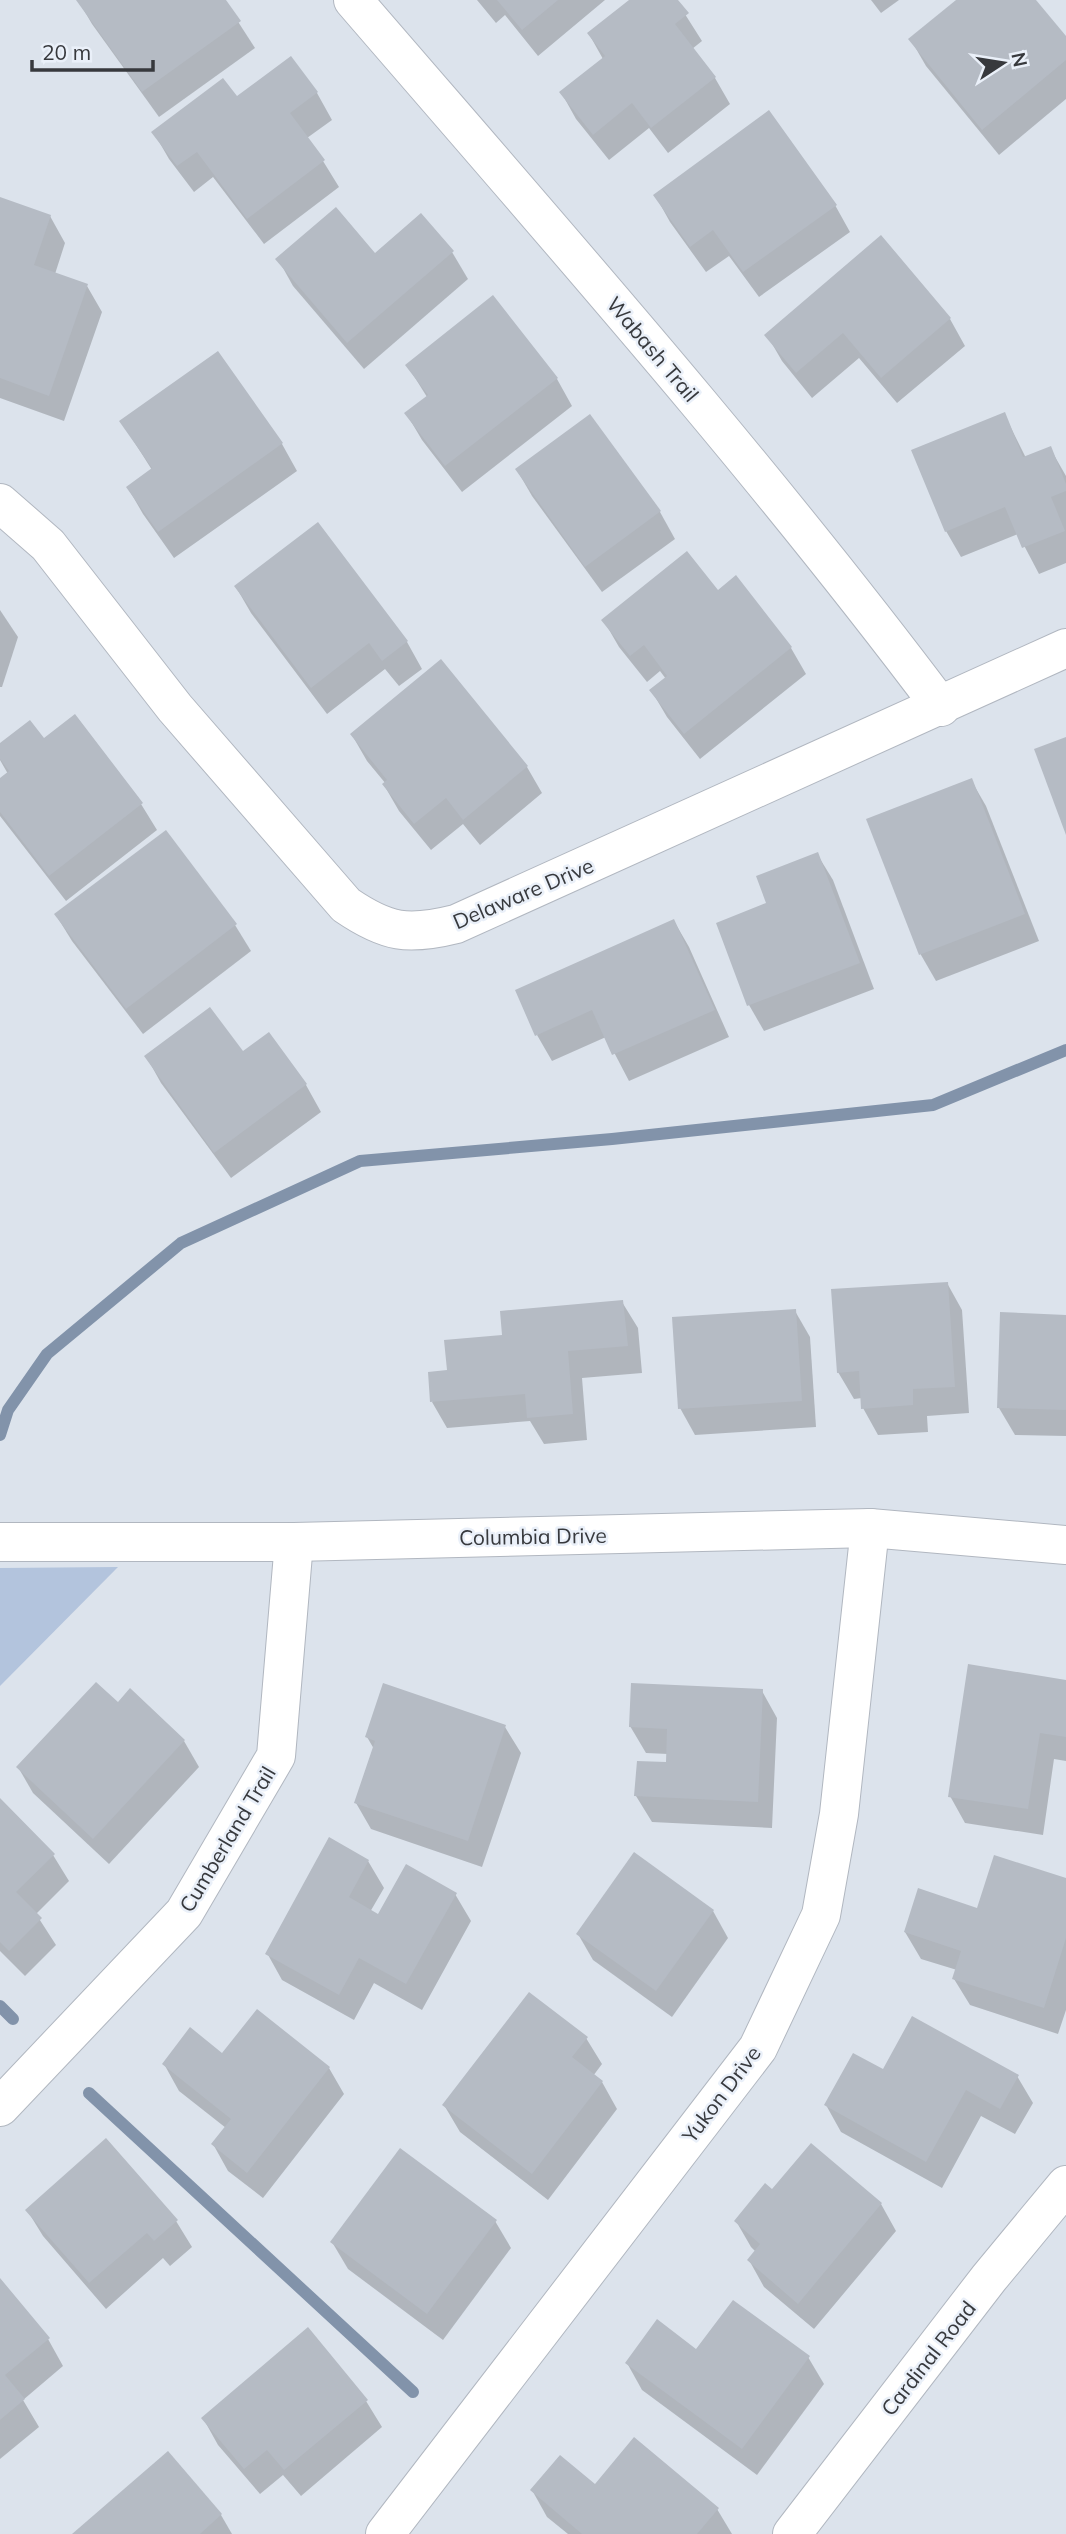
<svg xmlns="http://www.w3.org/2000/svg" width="1066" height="2534" viewBox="0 0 1066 2534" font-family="Mulish,sans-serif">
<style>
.green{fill:#b3c4dd}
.shadow{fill:#0003}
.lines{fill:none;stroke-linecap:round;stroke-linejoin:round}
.stream{stroke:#8293aa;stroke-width:12}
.building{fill:#b5bbc4}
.minor-casing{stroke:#b1b7c0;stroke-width:40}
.minor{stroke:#fff;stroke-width:38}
.labels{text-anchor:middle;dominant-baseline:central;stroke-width:5;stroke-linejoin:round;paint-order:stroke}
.street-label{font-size:21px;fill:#37393d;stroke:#eaf0f9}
</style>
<rect width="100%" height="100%" fill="#dce3ec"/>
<path class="green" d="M118,1567L0,1686V1568Z"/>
<g class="shadow">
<path d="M78,0H224L255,48L159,117L92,24Z"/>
<path d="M477,0H605L538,56L505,15L496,23Z"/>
<path d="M632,0H676L702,41L692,49L715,78L730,104L668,153L649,128L609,160L576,119L561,92L603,59L589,34Z"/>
<path d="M871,0H899L881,13Z"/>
<path d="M959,0H1034L1066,39V99L999,155L926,66L911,40Z"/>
<path d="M291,58L317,93L332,120L307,138L323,161L339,187L264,244L213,177L194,192L169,159L154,133L237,99Z"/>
<path d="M655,195L835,205L850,232L759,297L729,256L706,272L670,222Z"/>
<path d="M0,198L50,216L65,243L55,274L87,286L102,312L64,421L0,398Z"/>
<path d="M452,252L468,279L364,369L293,286L278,259Z"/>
<path d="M493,298L557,379L572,406L462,492L422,440L406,413L427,397L407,365Z"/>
<path d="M950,319L965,346L897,403L859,358L812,398L782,361L767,335Z"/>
<path d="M217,353L282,444L297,471L174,558L143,514L128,488L152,470L121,421Z"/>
<path d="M1004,414L1026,458L1050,448L1066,476V563L1039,574L1018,534L961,557L946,531Z"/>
<path d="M590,416L660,512L675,539L602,592L532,496L517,470Z"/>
<path d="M317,525L407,642L422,669L399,686L385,669L327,714L251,613L236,587Z"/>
<path d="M718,592L791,648L806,674L700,759L667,717L651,690L666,679L660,671L647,682L619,647L604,621Z"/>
<path d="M0,610L18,637L2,687H0Z"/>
<path d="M441,662L527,767L542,793L480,845L463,824L431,850L399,811L384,785L386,784L367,761L352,735Z"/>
<path d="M44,740L141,804L157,830L66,901L0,816V780L8,774L0,760V745Z"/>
<path d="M971,780L986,806L1039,941L936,981L921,955L868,820Z"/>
<path d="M817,854L833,880L874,989L764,1031L749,1005L768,904Z"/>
<path d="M56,915L235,925L251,951L143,1034L72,941Z"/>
<path d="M674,921L689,947L729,1037L629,1081L606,1037L552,1061L537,1035Z"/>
<path d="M268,1034L306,1085L321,1112L231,1178L161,1083L146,1056L242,1054Z"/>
<path d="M947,1283L962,1310L969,1413L927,1416L928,1432L878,1435L863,1408L862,1398L854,1399L838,1372Z"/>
<path d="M622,1302L638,1328L642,1373L582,1378L587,1440L544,1444L530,1421L447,1428L432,1402L504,1336Z"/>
<path d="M795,1311L810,1337L816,1427L695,1435L680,1408Z"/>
<path d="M1066,1316V1436L1015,1435L999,1408Z"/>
<path d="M1066,1681V1761L1054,1759L1043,1835L965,1823L950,1796Z"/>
<path d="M762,1691L777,1718L772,1828L652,1822L636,1796L667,1764L668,1754L646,1753L630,1726Z"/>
<path d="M505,1727L521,1753L482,1867L371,1829L356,1803L374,1749L367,1737Z"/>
<path d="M184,1741L199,1767L109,1864L33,1793L18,1767Z"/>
<path d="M0,1801L53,1855L69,1881L36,1914L56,1945L25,1976L0,1951Z"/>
<path d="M368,1861L384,1888L370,1912L379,1917L455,1894L471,1921L422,2010L374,1983L354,2020L282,1980L267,1953Z"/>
<path d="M1066,1880V2010L1058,2034L970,2005L954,1979L957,1970L921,1959L905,1932Z"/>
<path d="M713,1911L728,1938L672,2017L593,1960L578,1934Z"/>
<path d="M586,2038L602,2064L593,2076L602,2082L617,2109L548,2200L460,2132L444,2105Z"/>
<path d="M223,2055L329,2068L344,2094L263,2198L228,2171L213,2144L226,2128L179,2091L164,2064Z"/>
<path d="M883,2071L1017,2076L1033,2103L1015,2134L981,2116L942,2188L841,2132L826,2105Z"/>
<path d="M772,2192L881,2204L896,2231L814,2329L764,2287L749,2260L756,2252L751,2247L736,2221Z"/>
<path d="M27,2210L176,2221L192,2247L170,2266L163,2258L106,2309L43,2236Z"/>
<path d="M495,2221L511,2248L443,2340L348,2269L332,2242Z"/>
<path d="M0,2281L48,2339L63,2366L23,2400L39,2427L0,2459Z"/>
<path d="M808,2357L824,2384L757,2475L642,2390L627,2363Z"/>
<path d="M366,2401L382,2427L301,2496L283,2475L260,2494L218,2445L203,2418Z"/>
<path d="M168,2453L221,2515L232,2534H75Z"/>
<path d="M595,2487L717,2509L732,2534H568L547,2517L532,2490Z"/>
</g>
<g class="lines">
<g class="stream">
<path d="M0,1435L8,1410L47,1354L181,1243L360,1161L612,1139L933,1105L1066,1050"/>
<path d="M0,2006L13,2019"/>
<path d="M89,2093L413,2392"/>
</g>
</g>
<g class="building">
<path d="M76,0H226L241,21L142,92Z"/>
<path d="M497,0H558L522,30Z"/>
<path d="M629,0H678L689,13L675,24L716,77L651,128L632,103L593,135L559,92L605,56L587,33Z"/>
<path d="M956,0H1036L1066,36V60L982,130L908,39Z"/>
<path d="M291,56L318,92L290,113L325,160L247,219L197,152L177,166L151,132L223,78L237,96Z"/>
<path d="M769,110L837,205L743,272L713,230L690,247L653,195Z"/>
<path d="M0,197L51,215L34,265L88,284L49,396L0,378Z"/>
<path d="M336,207L375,253L421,213L454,251L347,343L275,259Z"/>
<path d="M881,235L951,318L881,378L843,333L796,373L764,335Z"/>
<path d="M493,295L558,378L445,466L404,413L428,395L405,365Z"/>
<path d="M218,351L283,443L158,532L126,487L152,468L119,421Z"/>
<path d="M1005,412L1023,457L1051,446L1066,484V491L1051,497L1065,531L1022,548L1005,507L945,532L911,450Z"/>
<path d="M590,414L661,511L585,567L515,469Z"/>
<path d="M318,522L408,641L382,661L369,643L311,688L234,586Z"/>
<path d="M687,551L718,590L736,575L792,647L684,734L649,690L667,676L644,645L630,656L601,620Z"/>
<path d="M441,659L528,766L463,820L446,798L414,824L382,784L387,780L350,734Z"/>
<path d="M75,714L143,803L49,876L0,812V778L9,771L0,759V743L30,720L44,738Z"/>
<path d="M1066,737V835L1034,749Z"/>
<path d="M972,778L1025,914L919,955L866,819Z"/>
<path d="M166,830L237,924L126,1009L54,914Z"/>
<path d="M818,852L860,963L747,1006L716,923L766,903L756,876Z"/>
<path d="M674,919L715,1010L612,1055L592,1010L535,1036L515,990Z"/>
<path d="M210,1007L243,1051L269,1032L307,1084L214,1153L144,1056Z"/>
<path d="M948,1282L955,1387L913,1389V1405L861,1409L859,1371L837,1373L831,1289Z"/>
<path d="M623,1300L628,1346L568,1351L573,1414L527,1418L525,1394L430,1402L428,1372L447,1370L444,1340L502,1335L500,1311Z"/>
<path d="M796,1309L802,1401L678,1409L672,1317Z"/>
<path d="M1000,1312L1066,1315V1410L997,1408Z"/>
<path d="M968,1664L1066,1680V1737L1040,1733L1028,1809L948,1797Z"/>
<path d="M96,1682L118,1702L130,1688L185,1740L93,1839L16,1767Z"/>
<path d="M383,1683L506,1725L468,1841L354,1803L375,1741L365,1737Z"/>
<path d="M631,1683L763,1689L758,1802L634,1796L637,1761L666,1762L667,1729L629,1727Z"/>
<path d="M0,1798L55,1854L16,1892L42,1918L9,1951L0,1942Z"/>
<path d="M329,1837L369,1860L349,1897L378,1914L406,1864L457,1893L406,1984L359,1958L339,1995L265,1954Z"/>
<path d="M634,1852L714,1910L656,1991L576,1934Z"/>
<path d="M994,1855L1066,1878V1938L1044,2008L952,1979L961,1951L904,1932L918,1888L977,1908Z"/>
<path d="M529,1992L588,2037L572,2057L603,2081L532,2174L442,2105Z"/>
<path d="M257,2009L330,2067L247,2173L211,2144L231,2119L162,2064L190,2027L222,2053Z"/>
<path d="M912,2016L1019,2075L1000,2109L966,2090L926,2162L824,2105L853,2053L883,2069Z"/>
<path d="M106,2138L178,2220L154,2241L147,2233L89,2283L25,2210Z"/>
<path d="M811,2143L882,2203L798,2304L747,2260L760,2244L734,2221L765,2183L772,2189Z"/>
<path d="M400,2148L497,2220L427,2314L330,2242Z"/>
<path d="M0,2278L50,2338L5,2375L25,2399L0,2420Z"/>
<path d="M733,2300L810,2356L742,2449L625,2363L657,2319L696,2349Z"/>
<path d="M308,2327L368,2400L284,2470L267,2450L244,2469L201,2418Z"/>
<path d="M634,2437L719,2508L697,2534H582L530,2490L560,2455L595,2484Z"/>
<path d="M168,2451L222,2514L200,2534H72Z"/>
</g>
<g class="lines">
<g class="minor-casing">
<g id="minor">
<path d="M353,0C553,232 757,462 941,707"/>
<path d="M0,503L48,545L175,708L346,905C387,933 408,936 456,924L1066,648"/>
<path d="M0,1542H294L870,1528L1066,1545"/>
<path d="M0,2107L184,1913L276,1756L294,1542"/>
<path d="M385,2534L758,2048L821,1915L839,1814L870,1528"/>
<path d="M792,2534L989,2278L1066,2185"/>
</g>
</g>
<use href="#minor" class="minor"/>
</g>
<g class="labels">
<g class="street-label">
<text transform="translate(653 349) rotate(50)">Wabash Trail</text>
<text transform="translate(523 893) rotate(-23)">Delaware Drive</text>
<text transform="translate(533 1536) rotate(-1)">Columbia Drive</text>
<text transform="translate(227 1839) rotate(-59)">Cumberland Trail</text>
<text transform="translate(721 2094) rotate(-53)">Yukon Drive</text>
<text transform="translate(928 2358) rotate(-52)">Cardinal Road</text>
</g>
</g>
<g transform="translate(1003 63) rotate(78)" stroke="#eaf0f9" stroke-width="5" paint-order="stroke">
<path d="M0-5L12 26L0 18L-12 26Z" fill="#37393d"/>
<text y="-10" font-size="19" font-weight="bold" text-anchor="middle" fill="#37393d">N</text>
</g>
<path d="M32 60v10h121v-10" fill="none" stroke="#37393d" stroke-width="3.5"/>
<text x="42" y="60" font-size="21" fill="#37393d" stroke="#eaf0f9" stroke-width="5" paint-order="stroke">20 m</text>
</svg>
